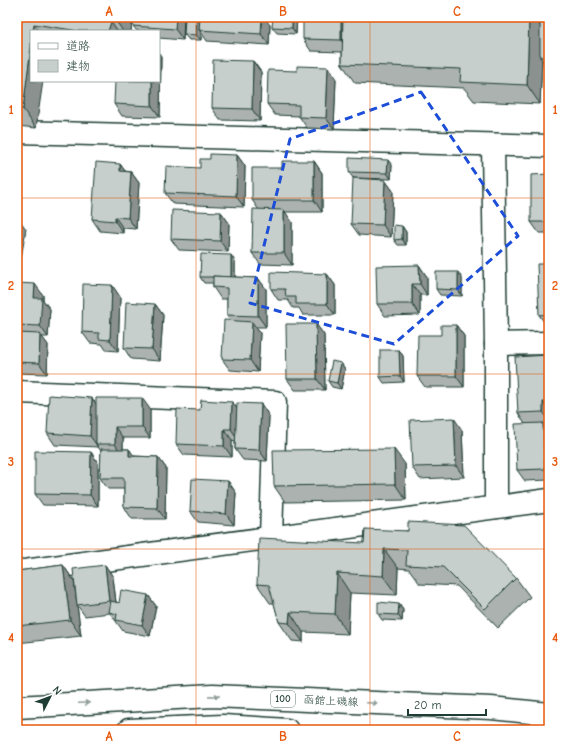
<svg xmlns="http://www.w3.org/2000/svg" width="566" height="747" viewBox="0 0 566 747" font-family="'Comic Neue','Klee One',sans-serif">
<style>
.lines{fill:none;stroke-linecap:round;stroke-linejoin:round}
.minor-casing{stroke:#1f3d34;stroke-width:25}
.major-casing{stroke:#1f3d34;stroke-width:25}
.minor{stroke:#fff;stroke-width:22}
.major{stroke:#fff;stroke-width:22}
.wall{fill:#abb2af;stroke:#1f3d34}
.shaded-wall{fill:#8b918f;stroke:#1f3d34}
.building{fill:#c7cfcc;stroke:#1f3d34}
.oneway{fill:#8f9e9a}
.marked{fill:none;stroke:#1d4ed8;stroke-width:3;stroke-dasharray:8 5;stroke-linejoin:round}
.grid{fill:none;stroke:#e8590c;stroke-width:1;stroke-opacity:0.55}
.labels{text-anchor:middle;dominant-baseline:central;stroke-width:3;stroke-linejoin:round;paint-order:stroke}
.shield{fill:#fff;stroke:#627771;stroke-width:1}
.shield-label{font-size:10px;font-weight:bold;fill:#1f3d34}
.street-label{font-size:11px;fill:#1f3d34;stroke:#fff}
.neatline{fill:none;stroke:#e8590c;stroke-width:1.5}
.grid-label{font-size:13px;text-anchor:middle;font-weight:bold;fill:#e8590c}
</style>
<rect width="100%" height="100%" fill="#fff"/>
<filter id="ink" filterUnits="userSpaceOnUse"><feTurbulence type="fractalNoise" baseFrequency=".025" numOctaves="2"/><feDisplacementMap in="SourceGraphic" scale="8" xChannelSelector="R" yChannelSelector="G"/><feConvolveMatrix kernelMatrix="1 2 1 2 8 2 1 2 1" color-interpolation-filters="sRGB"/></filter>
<g filter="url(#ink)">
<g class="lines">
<g class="minor-casing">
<g id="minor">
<path d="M17,132L549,146"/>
<path d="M493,145L496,344V507"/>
<path d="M496,344L549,343"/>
<path d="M17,392L275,402L271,538"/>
<path d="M17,572L549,500"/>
</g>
</g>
<g class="major-casing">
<g id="major">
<path d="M17,707L212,696L491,708L549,714"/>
<path d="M129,730L223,726L287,730"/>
</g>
</g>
<use href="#minor" class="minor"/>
<use href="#major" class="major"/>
</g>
<g class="wall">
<path d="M17,17H133L131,31H31L36,128L17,126Z"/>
<path d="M184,17L183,40L159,38V31H137L133,26Z"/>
<path d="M185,17L270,25L269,45L207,41L201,32V40H189L184,34Z"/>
<path d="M297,17L296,34L277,33L272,27Z"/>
<path d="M549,19V68H548L542,60L540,104L474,101L464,88L355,83L342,64V52L311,51L303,39L540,25Z"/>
<path d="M161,56L160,117L122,116L114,104Z"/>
<path d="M253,61L261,72L260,121L220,120L212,108Z"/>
<path d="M336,79L334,129L307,128L299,116L275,115L267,104Z"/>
<path d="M237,155L245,166L244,207L173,204L165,193L200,168Z"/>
<path d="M314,161L322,173V212H285L292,222V265L260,264L252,253L259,210L252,200L282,168Z"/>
<path d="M120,164L125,171L131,172L139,183L136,229L123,228V233L100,231L92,219Z"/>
<path d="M392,165L391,179L353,178L349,172Z"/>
<path d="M549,174V233H539L531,222Z"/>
<path d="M385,180L393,191L391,237L359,235L351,224Z"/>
<path d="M221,212L229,223L228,252L179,250L171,239Z"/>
<path d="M402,226L406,232V245H398L394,240Z"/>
<path d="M235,261V277L258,278L266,289V327H256L260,333L258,372L230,370L222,359L231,321L227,315V299H221L213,287V283H204L200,277Z"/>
<path d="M549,264V326H547L539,315Z"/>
<path d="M419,265L427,277V295H420V315L385,316L377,304Z"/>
<path d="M327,274L335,285V315H303L299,308H293L288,300H278L271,289Z"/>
<path d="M462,278V296L440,295L436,289Z"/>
<path d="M17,283L43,295V300L50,309L48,337H42L48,345L47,374L17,373Z"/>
<path d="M112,285L120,297L118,351L106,350L102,344L90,343L82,332Z"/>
<path d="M155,304L163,315L160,361L131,359L124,348Z"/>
<path d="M316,324L324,335L325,390H295L287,379Z"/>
<path d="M456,325L464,336V387H425L417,376L441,335Z"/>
<path d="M399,350L403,356L404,382L384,383L380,377Z"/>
<path d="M548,355L549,357V423H543L549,432V480L525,481L517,470L525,424L518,413Z"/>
<path d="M341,363L345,369L341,389L332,387L328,381Z"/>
<path d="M232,402L237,408L261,404L269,416L267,461L243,460L235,449V441L232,440V457L184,455L176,444L200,410Z"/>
<path d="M96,404L150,409V438H123V449H129L134,456L158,457L166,468L165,519H132L124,507V489H108L100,478L101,451L98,447L55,445L47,433Z"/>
<path d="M462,430L464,477L420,479L412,467Z"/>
<path d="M91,452L98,463V506L43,505L35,494Z"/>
<path d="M405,464L406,500L285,502L274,486Z"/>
<path d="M228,481L236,493L234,525L198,522L190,511Z"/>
<path d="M365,529L516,578L530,597L498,628L457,586L420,584L409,569L398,568L397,595L350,593L348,634L303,632V642L292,641L279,622L274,603H270L257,584L364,543Z"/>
<path d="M63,565L74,581L105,565L113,577L116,602L119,603L148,595L156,606L150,636L123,631L110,613L85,616L77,605L81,636L17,643V571Z"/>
<path d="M399,604L403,610L402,621L382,620L378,614Z"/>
</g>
<g class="shaded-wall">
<path d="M116,17H133L131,31H123L116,21Z"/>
<path d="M176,17H184L183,40L175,29Z"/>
<path d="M197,17H201L199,30L201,32V40L196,35Z"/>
<path d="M257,17H264L270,25L269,45L261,34Z"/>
<path d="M292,17H297L296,34L292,28Z"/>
<path d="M341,17H349L348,52L341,40Z"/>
<path d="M529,17H534L543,30L540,57L542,60L540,104L527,85Z"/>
<path d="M111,22L117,31H108Z"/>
<path d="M34,24L39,31H33Z"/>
<path d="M31,47V81H43L36,128L23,109Z"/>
<path d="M159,53L161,56L160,117L152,106V81H159Z"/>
<path d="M253,61L261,72L260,121L252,109Z"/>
<path d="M328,67L336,79L334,129L326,118Z"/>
<path d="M237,155L245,166L244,207L236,196Z"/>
<path d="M388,160L392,165L391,179L387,173Z"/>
<path d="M314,161L322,173V212L314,200Z"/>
<path d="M120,164L128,175L120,171Z"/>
<path d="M131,172L139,183L136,229L128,218Z"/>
<path d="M385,180L393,191L391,237L383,225Z"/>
<path d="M284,210L292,222V265L284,253Z"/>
<path d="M221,212L229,223L228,252L220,241Z"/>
<path d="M115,217L123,228V233L115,221Z"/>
<path d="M18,218L26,229L17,282V223Z"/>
<path d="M402,226L406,232V245L402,239Z"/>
<path d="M231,255L235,261V284L231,278Z"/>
<path d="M419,265L427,277V295L420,284Z"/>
<path d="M458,272L462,278V296L458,290Z"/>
<path d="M327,274L335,285V315L327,304Z"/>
<path d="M258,278L266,289V327L258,316Z"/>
<path d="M35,284L43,295V300L50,309L48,337L40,326L34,298Z"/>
<path d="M412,284L420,295V315L412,304Z"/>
<path d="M112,285L120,297L118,351L110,340Z"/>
<path d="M155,304L163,315L160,361L152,349Z"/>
<path d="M252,322L260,333L258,372L250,360Z"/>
<path d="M316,324L324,335L325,390L317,379Z"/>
<path d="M456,325L464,336V387L456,376Z"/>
<path d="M40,334L48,345L47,374L39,363Z"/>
<path d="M399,350L403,356L404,382L400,376Z"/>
<path d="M341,363L345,369L341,389L337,383Z"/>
<path d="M92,398L100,409L96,444L98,447L90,436Z"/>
<path d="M142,398L150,409V438L142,427Z"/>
<path d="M232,402L240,413L239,441L231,429Z"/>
<path d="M543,402L549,411V420L543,412Z"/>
<path d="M261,404L269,416L267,461L259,450Z"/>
<path d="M454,418L462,430L464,477L456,466Z"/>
<path d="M543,423L549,432V475L545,469Z"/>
<path d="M115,427L123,438V456L115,444Z"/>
<path d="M224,429L232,440V457L224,446Z"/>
<path d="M129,449L137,460L129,456Z"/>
<path d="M394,449L405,464L406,500L395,484Z"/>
<path d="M91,452L98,463V506L90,495Z"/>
<path d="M158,457L166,468L165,519L157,508Z"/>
<path d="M228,481L236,493L234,525L226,514Z"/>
<path d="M384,549L398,568L397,595L383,576Z"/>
<path d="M63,565L74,581L81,636L70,620Z"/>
<path d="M105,565L113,577L117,612L109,601Z"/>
<path d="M337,573L350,593L348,634L335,614Z"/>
<path d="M148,595L156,606L150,636L142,625Z"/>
<path d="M399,604L403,610L402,621L398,615Z"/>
<path d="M290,612L303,632V642L289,623Z"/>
</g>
<g class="building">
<path d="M17,17H116V21L111,22L108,31H79L34,24L33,31H31V47L23,109L17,108Z"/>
<path d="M134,17H176L175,29L133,26Z"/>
<path d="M185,17H197L196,35L184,34Z"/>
<path d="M200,17H262L261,34L199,30Z"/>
<path d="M273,17H292V28L272,27Z"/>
<path d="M303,17H341V40L303,39Z"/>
<path d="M343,17H529L527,85L460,82L461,69L342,64Z"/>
<rect x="540" y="19" width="9" height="38"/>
<path d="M213,60L253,61L252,109L212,108Z"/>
<path d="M297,66L328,67L326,118L299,117V105L267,104L268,70L297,71Z"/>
<path d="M115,81H152V106L114,104Z"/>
<path d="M210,154L237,155L236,196L165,193L166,166L200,168V159H210Z"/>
<path d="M349,158L388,160L387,173L349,172Z"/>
<path d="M282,161H314V200H252V168H282Z"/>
<path d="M96,162L120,164V171L131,172L128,218L115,217V221L92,219Z"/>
<path d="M549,174V222H531V175Z"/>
<path d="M353,178L385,180L383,225L351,224Z"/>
<path d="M253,209L284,210V253H252Z"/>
<path d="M172,210L221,212L220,241L171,239Z"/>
<path d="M394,225L402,226V239L394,240Z"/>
<path d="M201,254L231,255V277L213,276V277H200Z"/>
<path d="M537,264H549V314L539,315Z"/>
<path d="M419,265L420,284H412V304H377L376,266Z"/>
<path d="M271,272L327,274V304H296V297H286L285,289H271Z"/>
<path d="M436,272H458V290L436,289Z"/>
<path d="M213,276L258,278V316L227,315V288L213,287Z"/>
<path d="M17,283L35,284L34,298H42L40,326L17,325Z"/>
<path d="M83,284L112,285L110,340L99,339V333L82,332Z"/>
<path d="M126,302L155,304L152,349L124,348Z"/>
<path d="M224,320L252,322L250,360L222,359Z"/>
<path d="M286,324H316L317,379H287Z"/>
<path d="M441,325H456V376H417L418,335H441Z"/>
<path d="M17,333L40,334L39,363L17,362Z"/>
<path d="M380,350H399L400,376L380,377Z"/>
<path d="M548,355L549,374V402H543V412L518,413L515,357Z"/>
<path d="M332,361L341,363L337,383L328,381Z"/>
<path d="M49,395L92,398L90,436L47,433Z"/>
<path d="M96,398H142V427H115V444H96Z"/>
<path d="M201,400L232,402L231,429H224V446L176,444L177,409L200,410Z"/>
<path d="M237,403L261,404L259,450L235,449Z"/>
<path d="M454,418L456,466L412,467L410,420Z"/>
<path d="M543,423L545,469L517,470L515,424Z"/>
<path d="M101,449H129V456L158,457L157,508L124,507V478H100Z"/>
<path d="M394,449L395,484L274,486L273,450Z"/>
<path d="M35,451L91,452L90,495L35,494Z"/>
<path d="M192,479L228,481L226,514L190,511Z"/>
<path d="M408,522L464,525L516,578L485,609L443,567L406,565L407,550L384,549L383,576L337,573L335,614L290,612L289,623L279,622L269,585L257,584L259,538L364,543L365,529L408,531Z"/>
<path d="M63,565L70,620L17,626V571Z"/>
<path d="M105,565L109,601L77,605L73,569Z"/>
<path d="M121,590L148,595L142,625L116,620L117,614L109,612L111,601L119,603Z"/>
<path d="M378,602L399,604L398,615L378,614Z"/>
</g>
<defs><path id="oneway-solid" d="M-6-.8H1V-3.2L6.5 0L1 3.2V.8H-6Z"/></defs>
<g class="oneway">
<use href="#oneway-solid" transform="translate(214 696) rotate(1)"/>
<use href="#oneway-solid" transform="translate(84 703) rotate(-3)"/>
<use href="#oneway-solid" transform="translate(372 703) rotate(3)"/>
</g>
</g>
<path class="marked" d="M421,92L518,236L394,344L250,303L290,139Z"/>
<path class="grid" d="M196,17V730M370,17V730M17,198H549M17,374H549M17,549H549"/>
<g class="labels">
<rect class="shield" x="271" y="691" width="24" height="16" rx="3"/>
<g class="shield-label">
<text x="283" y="699">100</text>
</g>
<g class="street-label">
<text transform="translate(331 701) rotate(3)">函館上磯線</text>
</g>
</g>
<rect width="566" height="747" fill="none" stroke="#fff" stroke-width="44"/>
<rect x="30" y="30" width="130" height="52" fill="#ffffff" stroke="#a5b1ae"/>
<rect x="38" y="43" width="20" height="6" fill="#ffffff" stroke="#a5b1ae"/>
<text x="66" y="50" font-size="12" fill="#1f3d34">道路</text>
<rect x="38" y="60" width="20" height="12" fill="#c7cfcc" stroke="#a5b1ae"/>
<text x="66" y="70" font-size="12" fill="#1f3d34">建物</text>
<g transform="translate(50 697) rotate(48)" stroke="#ffffff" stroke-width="3" paint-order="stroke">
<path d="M0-3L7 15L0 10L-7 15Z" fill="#1f3d34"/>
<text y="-6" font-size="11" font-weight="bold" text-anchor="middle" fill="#1f3d34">N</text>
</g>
<path d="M408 709v6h78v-6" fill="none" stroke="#1f3d34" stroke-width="2"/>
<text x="414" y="709" font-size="12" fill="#1f3d34" stroke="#ffffff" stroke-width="3" paint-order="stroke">20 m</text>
<rect x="22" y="22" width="522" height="703" class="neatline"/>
<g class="grid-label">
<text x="109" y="16">A</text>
<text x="283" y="16">B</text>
<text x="457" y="16">C</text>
<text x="11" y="114">1</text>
<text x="555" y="114">1</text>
<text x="11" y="290">2</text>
<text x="555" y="290">2</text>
<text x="11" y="466">3</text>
<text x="555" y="466">3</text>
<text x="11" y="642">4</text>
<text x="555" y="642">4</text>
<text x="109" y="741">A</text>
<text x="283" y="741">B</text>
<text x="457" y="741">C</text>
</g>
</svg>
